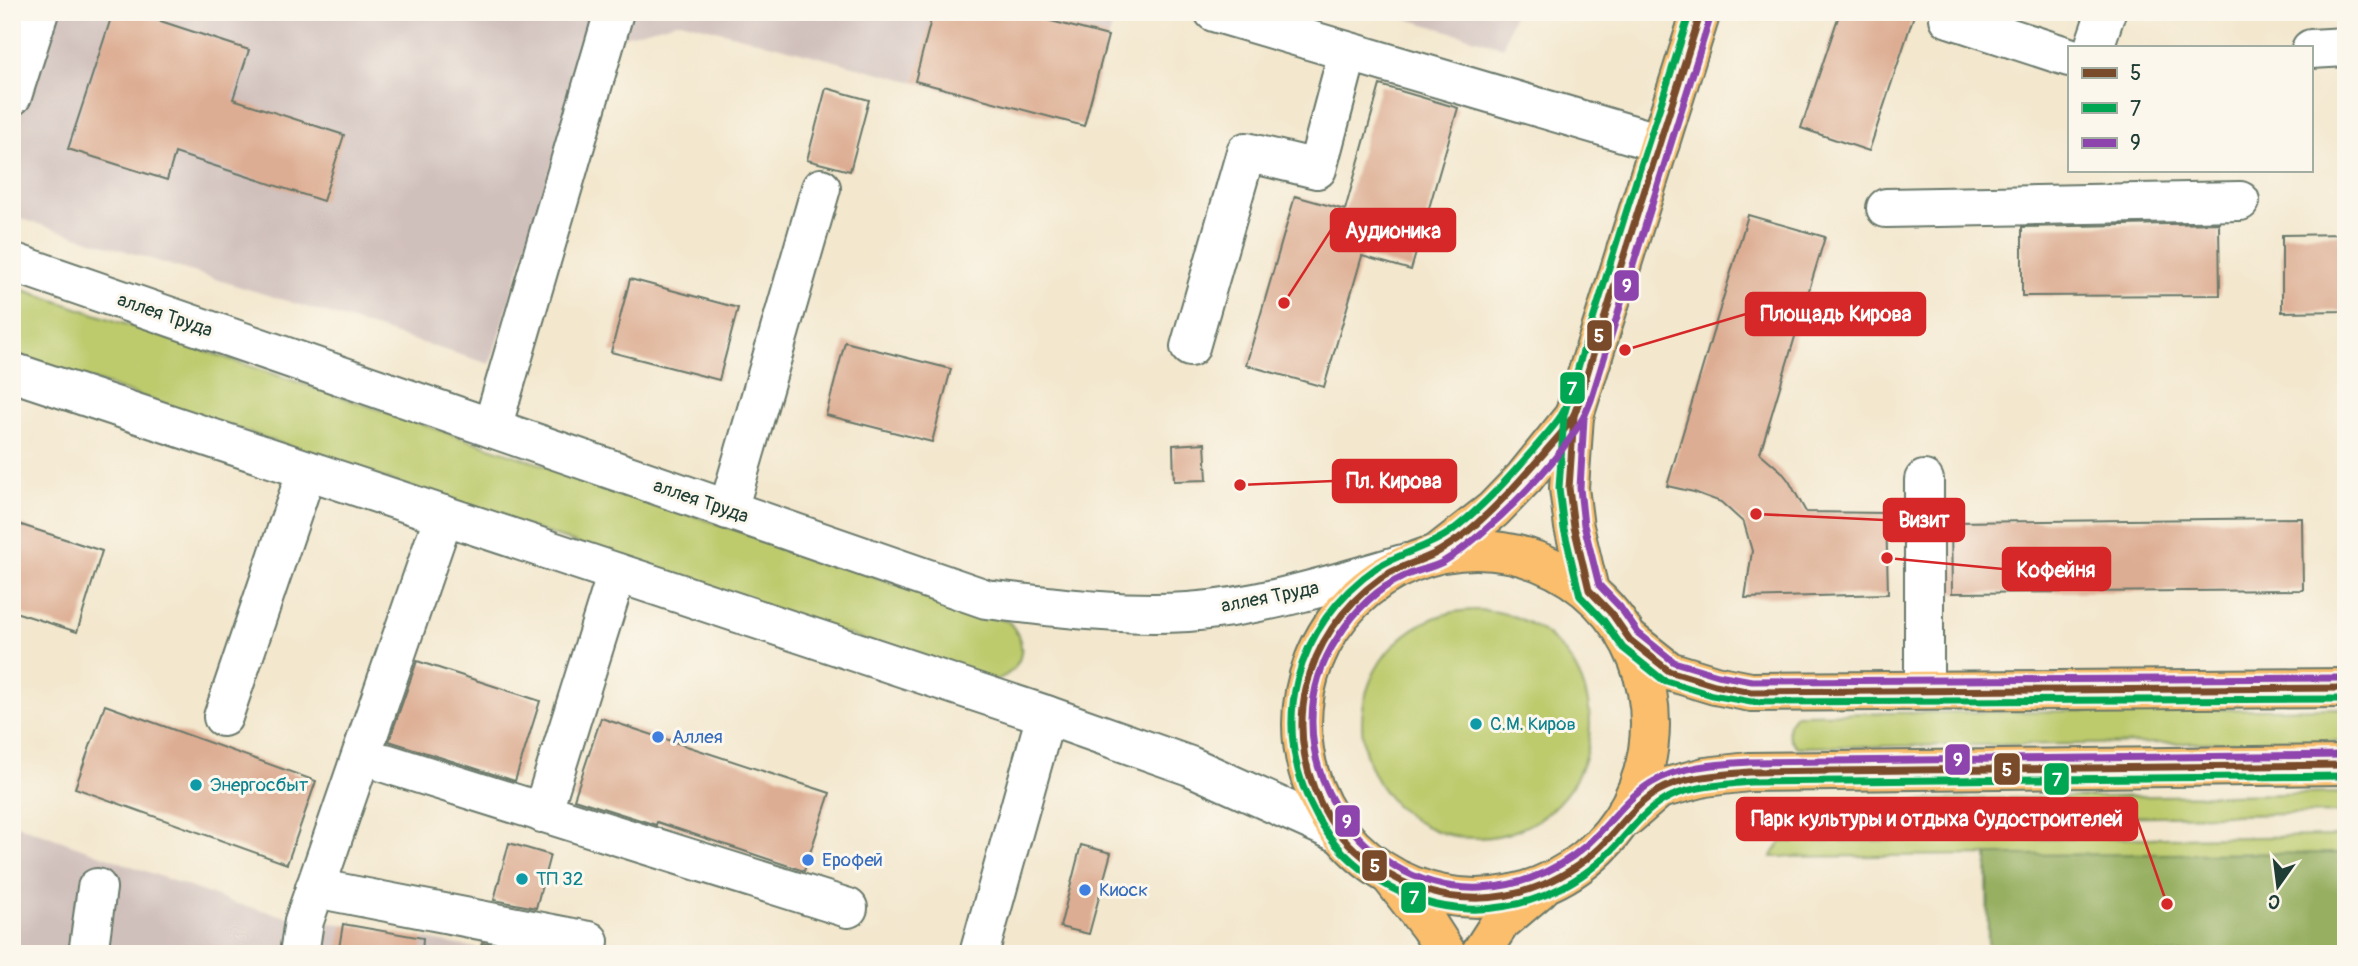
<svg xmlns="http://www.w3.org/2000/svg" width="2358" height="966" viewBox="0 0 2358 966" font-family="Pangolin,sans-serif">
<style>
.industrial{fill:#d0c0bc}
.green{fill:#bdcb6d;stroke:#6e8450;stroke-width:2}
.forest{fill:#96af60;stroke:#5a764a;stroke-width:2}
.building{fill:#ddad93}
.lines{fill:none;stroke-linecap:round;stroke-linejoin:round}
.minor-casing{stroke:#69786a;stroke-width:42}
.major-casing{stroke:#69786a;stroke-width:42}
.minor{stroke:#fff;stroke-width:38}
.major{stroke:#fabe6d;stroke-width:38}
.bus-1-casing{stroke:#fbf7ec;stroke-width:12}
.bus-2-casing{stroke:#fbf7ec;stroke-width:12}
.bus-3-casing{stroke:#fbf7ec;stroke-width:12}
.bus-1{stroke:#7a4b2a;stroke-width:7}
.bus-2{stroke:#00a651;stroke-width:7}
.bus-3{stroke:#8e44ad;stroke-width:7}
.culture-dot{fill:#0f9aa8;stroke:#fbf7ec;stroke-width:2.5}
.shop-dot{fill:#3f7fe0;stroke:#fbf7ec;stroke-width:2.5}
.labels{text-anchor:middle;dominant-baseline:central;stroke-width:6;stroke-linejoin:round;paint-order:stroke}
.street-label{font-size:19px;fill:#1f3d34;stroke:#fbf7ec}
.culture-label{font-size:19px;fill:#0d838f;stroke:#fbf7ec;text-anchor:start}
.shop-label{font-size:19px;fill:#366cbe;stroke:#fbf7ec;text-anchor:start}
.leader{fill:none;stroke:#d62828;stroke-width:2.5}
.callout-dot{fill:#d62828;stroke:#fbf7ec;stroke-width:2.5}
.callout{fill:#d62828;stroke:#d62828;stroke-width:2.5}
.callout-label{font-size:21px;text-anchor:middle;font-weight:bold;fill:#fff}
.line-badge{stroke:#fbf7ec;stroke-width:2.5}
.badge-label{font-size:19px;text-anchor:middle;font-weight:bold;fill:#fff}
</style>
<rect width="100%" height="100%" fill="#fbf7ec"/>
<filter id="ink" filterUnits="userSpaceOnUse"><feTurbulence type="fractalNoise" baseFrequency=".0143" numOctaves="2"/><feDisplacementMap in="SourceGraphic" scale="14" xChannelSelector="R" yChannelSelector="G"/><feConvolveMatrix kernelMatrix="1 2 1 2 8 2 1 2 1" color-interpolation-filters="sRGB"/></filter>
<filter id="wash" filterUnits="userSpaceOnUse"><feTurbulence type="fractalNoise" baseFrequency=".00686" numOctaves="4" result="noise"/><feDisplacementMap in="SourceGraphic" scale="28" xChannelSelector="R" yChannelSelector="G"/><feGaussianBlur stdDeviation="1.57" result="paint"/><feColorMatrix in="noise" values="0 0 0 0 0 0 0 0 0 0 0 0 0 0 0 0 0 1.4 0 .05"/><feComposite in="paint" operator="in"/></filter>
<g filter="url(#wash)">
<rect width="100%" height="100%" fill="#f3e7cd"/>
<g class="industrial">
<path d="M12,12H1116L1084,126L681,21L589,45L490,364L12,216Z"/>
<path d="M1383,12H1514L1503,47Z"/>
<path d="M12,823L234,903L304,921L343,924L509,954H12Z"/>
</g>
<g class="green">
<path d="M12,286L1009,622C1032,648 1021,674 989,682L12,353Z"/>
<circle cx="1476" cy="724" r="114"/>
<path d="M2346,708V741L1797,747C1786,737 1785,725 1796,714Z"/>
<path d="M2346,793V813L1788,822L1787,802Z"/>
<path d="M2346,836V954H1988L1987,855L1771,857L1781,842Z"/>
</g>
<path class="forest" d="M2346,853V954H1988V855Z"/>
<g id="blocks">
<g class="building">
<path d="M113,12H133L249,50L233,99L344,135L323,201L175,153L167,180L68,149Z"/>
<path d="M933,12H1017L1108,36L1084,126L915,81Z"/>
<path d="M1840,12H1915L1869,151L1801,128Z"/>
<path d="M1380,85L1458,108L1411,270L1362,256L1324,387L1246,365L1295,196L1345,210Z"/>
<path d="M826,88L869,100L850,171L807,160Z"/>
<path d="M1748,215L1825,237L1760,453L1781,471L1789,481L1806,512L1886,513L1888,594L1745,598L1752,551L1744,523L1721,502L1694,492L1667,486Z"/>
<path d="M2219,223L2220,295L2022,296V227Z"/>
<path d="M2346,234V311L2282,312V235Z"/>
<path d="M630,279L738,308L719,380L611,352Z"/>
<path d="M845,342L951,369L932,442L826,415Z"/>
<path d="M1205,443L1207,480L1174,481L1173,445Z"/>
<path d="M2302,518L2303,590L1952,593L1951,522Z"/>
<path d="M12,522L102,551L77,632L12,611Z"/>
<path d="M417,661L540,701L515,781L389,741Z"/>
<path d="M105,705L316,781L287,864L75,788Z"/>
<path d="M601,718L830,793L804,871L657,822L656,825L574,799Z"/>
<path d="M509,843L550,855L536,908L494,900Z"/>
<path d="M1081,845L1111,853L1089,934L1060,927Z"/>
<path d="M343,924L423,938L422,954H338Z"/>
<path d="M482,943L524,951L523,954H479Z"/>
</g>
</g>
</g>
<g filter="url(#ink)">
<use href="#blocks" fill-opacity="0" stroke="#69786a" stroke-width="2"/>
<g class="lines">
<g class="minor-casing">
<g id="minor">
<path d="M1214,12L1660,143"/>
<path d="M1949,18L2069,57"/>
<path d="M2094,47L2106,12"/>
<path d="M2311,49L2346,47"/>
<path d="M12,96L39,12"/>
<path d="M1886,208L2240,201"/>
<path d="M12,262L986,599C1054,607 1120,616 1188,612C1262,607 1336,583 1407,563"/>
<path d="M1190,347L1246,152L1317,169L1348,52"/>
<path d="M12,372L1046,715L1190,766L1341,834"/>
<path d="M492,428L614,12"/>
<path d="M728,510L821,188"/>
<path d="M1924,690V480"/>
<path d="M223,717L307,470"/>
<path d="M385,763L848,908"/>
<path d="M542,813L617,573"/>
<path d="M315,888L589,941"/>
<path d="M88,954L97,888"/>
<path d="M299,954L304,921L444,515"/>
<path d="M979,954L1046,715"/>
</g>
</g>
<g class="major-casing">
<g id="major">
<circle cx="1476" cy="724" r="174"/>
<path d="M1438,553L1493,510L1524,478L1574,416"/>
<path d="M1589,590L1574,527L1569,488L1574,416L1701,12"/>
<path d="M1630,640L1669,671L1715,685L1751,692L2346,688"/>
<path d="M1627,817L1659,789L1705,777L1749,772L2346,765"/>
<path d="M1391,877L1429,926L1447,954"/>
<path d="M1480,954L1500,923L1540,889"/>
</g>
</g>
<use href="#minor" class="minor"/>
<use href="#major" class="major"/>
<g class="bus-1-casing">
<g id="bus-1">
<path d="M1701,12C1673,102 1644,191 1616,281C1607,311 1597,341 1588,371C1583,387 1580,404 1572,418C1565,431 1554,441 1545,452C1518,483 1491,514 1458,539C1450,544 1442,550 1434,554C1416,563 1398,566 1381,578C1302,635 1277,735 1330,820C1359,865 1416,897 1470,898C1521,900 1571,878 1606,841C1622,824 1637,803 1658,791C1684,776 1720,775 1749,772L2346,765"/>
<path d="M1581,394L1574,416L1569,488L1574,527L1589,590L1612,614L1630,640L1669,671L1715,685L1751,692L2346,688"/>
</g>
</g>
<g class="bus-2-casing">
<g id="bus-2">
<path d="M1690,12C1662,103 1631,193 1604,284C1596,312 1586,340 1578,368C1573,384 1570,402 1561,416C1553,428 1542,439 1533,450C1508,479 1481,509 1450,532C1428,548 1401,552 1378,567C1294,625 1267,727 1317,817C1346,870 1407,906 1467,909C1521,911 1574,889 1612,850C1628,833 1643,812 1664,800C1688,786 1722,785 1750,782L2346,776"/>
<path d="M1571,391L1564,415L1559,488L1564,529L1580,596L1604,621L1623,648L1663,680L1712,695L1751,702L2346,699"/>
</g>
</g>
<g class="bus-3-casing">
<g id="bus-3">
<path d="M1711,15L1591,400C1575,448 1487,536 1443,562C1430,569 1416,570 1403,577C1376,589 1354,612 1338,637C1266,744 1353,893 1481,888C1526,886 1568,866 1598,834C1615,816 1630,796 1651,783C1679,766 1717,764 1749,762L2346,755"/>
<path d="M1591,397L1584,418L1580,488L1584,525L1599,585L1620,607L1638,633L1674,662L1718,675L1752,681L2346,678"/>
</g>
</g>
<use href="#bus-1" class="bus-1"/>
<use href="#bus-2" class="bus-2"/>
<use href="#bus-3" class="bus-3"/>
</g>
</g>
<g class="culture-dot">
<circle cx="1476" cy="724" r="7"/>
<circle cx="196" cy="785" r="7"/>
<circle cx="522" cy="879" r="7"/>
</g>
<g class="shop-dot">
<circle cx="658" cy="737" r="7"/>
<circle cx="808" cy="860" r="7"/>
<circle cx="1085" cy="890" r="7"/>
</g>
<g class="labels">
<g class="street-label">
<text transform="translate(165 315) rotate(19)">аллея Труда</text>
<text transform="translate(701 501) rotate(19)">аллея Труда</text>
<text transform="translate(1270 597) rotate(-11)">аллея Труда</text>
</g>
<g class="culture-label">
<text x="1490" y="724">С.М. Киров</text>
<text x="210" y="785">Энергосбыт</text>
<text x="536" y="879">ТП 32</text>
</g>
<g class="shop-label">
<text x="672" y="737">Аллея</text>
<text x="822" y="860">Ерофей</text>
<text x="1099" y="890">Киоск</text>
</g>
</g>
<path class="leader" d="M1284 303L1331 230M1625 350L1746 314M1240 485L1333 481M1756 514L1884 520M1887 558L2003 569M2167 904L2137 819"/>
<g class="callout-dot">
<circle cx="1284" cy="303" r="7"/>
<circle cx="1625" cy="350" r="7"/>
<circle cx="1240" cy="485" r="7"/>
<circle cx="1756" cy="514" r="7"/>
<circle cx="1887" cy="558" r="7"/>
<circle cx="2167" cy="904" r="7"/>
</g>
<g class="callout">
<rect x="1331" y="209" width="124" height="42" rx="7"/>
<rect x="1746" y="293" width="179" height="42" rx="7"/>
<rect x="1333" y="460" width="123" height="42" rx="7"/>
<rect x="1884" y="499" width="80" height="42" rx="7"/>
<rect x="2003" y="548" width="107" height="42" rx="7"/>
<rect x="1737" y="798" width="400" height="42" rx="7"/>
</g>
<g class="callout-label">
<text x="1393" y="238">Аудионика</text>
<text x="1836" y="321">Площадь Кирова</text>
<text x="1394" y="488">Пл. Кирова</text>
<text x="1924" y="527">Визит</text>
<text x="2056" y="577">Кофейня</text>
<text x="1937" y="826">Парк культуры и отдыха Судостроителей</text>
</g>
<g class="line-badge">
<rect x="1613" y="269" width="27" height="33" rx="7" fill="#8e44ad"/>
<rect x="1586" y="319" width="27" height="33" rx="7" fill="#7a4b2a"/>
<rect x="1559" y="371" width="27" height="34" rx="7" fill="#00a651"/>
<rect x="1944" y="743" width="27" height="33" rx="7" fill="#8e44ad"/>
<rect x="1993" y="752" width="28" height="34" rx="7" fill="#7a4b2a"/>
<rect x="2043" y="762" width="27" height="34" rx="7" fill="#00a651"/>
<rect x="1334" y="804" width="27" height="34" rx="7" fill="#8e44ad"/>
<rect x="1361" y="849" width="27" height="33" rx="7" fill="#7a4b2a"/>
<rect x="1400" y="881" width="27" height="33" rx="7" fill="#00a651"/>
</g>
<g class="badge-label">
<text x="1627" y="292">9</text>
<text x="1599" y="342">5</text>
<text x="1572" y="395">7</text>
<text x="1958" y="766">9</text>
<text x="2007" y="776">5</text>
<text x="2057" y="786">7</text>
<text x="1347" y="828">9</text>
<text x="1375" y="872">5</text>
<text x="1414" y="904">7</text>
</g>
<rect width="2358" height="966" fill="none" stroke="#fbf7ec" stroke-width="42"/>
<rect x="2068" y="46" width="245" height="126" fill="#fbf7ec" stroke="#a3ada2" stroke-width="2"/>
<rect x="2082" y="68" width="35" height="10" fill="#7a4b2a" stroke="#a3ada2" stroke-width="2"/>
<text x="2130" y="80" font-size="21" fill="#1f3d34">5</text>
<rect x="2082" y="103" width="35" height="10" fill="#00a651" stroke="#a3ada2" stroke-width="2"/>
<text x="2130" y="116" font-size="21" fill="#1f3d34">7</text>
<rect x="2082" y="138" width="35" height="10" fill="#8e44ad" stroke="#a3ada2" stroke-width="2"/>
<text x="2130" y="150" font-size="21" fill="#1f3d34">9</text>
<g transform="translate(2278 886) rotate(194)" stroke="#fbf7ec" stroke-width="5" paint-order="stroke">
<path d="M0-5L12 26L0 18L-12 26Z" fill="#1f3d34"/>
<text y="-10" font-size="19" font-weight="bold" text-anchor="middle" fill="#1f3d34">С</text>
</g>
</svg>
